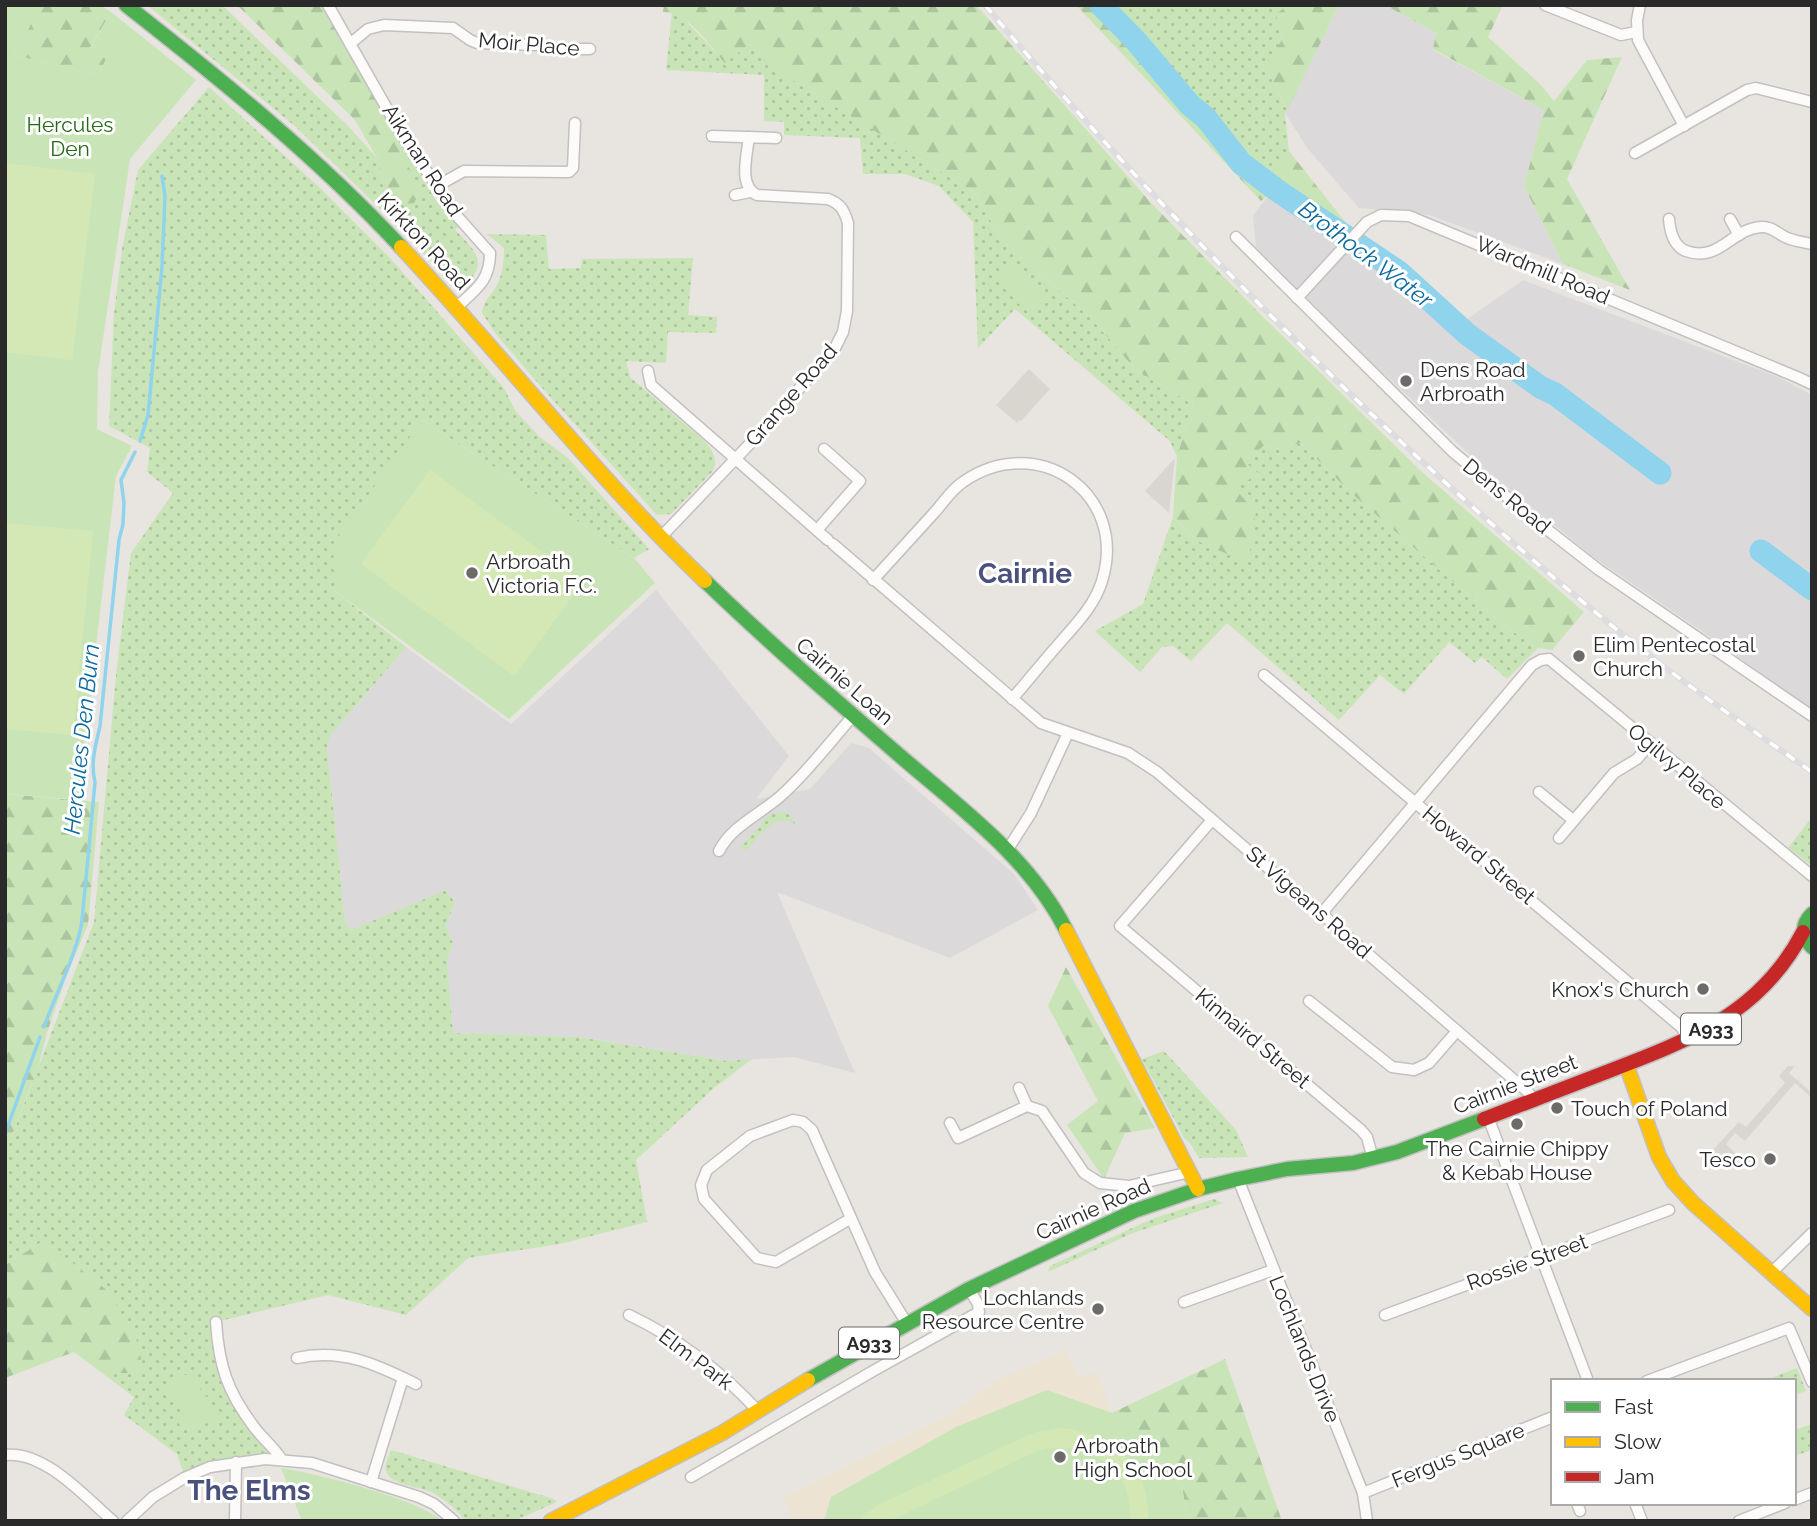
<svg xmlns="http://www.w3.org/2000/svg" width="1817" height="1526" viewBox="0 0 1817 1526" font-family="Raleway,sans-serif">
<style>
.industrial{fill:#dcd9db}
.education{fill:#ece3d3}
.grass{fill:url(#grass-dots)}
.forest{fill:url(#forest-firs)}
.park{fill:#c9e5b7}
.pitch{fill:#d4e8b5}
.plaza{fill:#d9d5cf}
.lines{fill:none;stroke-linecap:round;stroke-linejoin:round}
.stream{stroke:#90d3ec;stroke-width:3.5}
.river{stroke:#90d3ec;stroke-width:23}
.street-casing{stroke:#c2c0c1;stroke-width:13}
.fast-casing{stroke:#c2c0c1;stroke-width:17}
.slow-casing{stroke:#c2c0c1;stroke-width:17}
.jam-casing{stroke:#c2c0c1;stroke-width:17}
.street{stroke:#fcfbfa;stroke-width:10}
.fast{stroke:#4caf50;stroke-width:14}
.slow{stroke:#ffc107;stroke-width:14}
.jam{stroke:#c62828;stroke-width:14}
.rail-casing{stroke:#dddcde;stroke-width:6}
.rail{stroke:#fff;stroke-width:3.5;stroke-dasharray:10;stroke-linecap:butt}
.poi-dot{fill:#6c6b69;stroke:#fff;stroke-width:2.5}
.labels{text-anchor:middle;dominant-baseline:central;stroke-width:6;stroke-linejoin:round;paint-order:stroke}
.shield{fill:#fff;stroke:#6a6a6a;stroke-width:2}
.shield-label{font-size:19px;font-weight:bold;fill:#2a2a2a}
.street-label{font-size:21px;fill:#2a2a2a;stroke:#fff}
.park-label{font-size:21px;fill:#276918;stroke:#fff}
.poi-label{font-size:21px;fill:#2a2a2a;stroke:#fff;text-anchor:start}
.water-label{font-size:23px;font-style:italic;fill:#0a699e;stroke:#fff}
.district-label{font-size:28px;font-weight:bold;fill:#49517c;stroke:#fff}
</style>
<defs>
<pattern id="grass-dots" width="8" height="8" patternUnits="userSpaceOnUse" patternTransform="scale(1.75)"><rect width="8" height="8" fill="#c9e5b7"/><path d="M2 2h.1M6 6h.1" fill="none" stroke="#adc59e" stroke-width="1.8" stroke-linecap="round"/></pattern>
<pattern id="forest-firs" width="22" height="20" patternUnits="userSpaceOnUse" patternTransform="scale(1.75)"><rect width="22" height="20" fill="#c9e5b7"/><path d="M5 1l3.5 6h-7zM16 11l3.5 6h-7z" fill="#adc59e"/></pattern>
</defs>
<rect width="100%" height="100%" fill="#e8e4df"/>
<g class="industrial">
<path d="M1339,5H1385L1436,33L1433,50L1544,110L1524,186L1563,264L1429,215L1359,208L1308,149L1285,113Z"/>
<path d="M1269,194L1333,240L1403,285L1443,323L1453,329L1523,280L1778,377L1812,395V710L1722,645L1592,556L1485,469L1379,369L1256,247L1253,216Z"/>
<path d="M656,590L789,756L756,799L810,789L851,743L869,748L1014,874L1038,910L950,958L777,892L855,1073L794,1057L727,1061L579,1037L453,1033L447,961L453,944L446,925L455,903L350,930L345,922L327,746L331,735L406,647L511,724Z"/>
</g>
<path class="education" d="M1066,1350L1079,1377L1097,1373L1112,1413L1225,1359L1278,1521H794L782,1498L944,1417L1000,1379Z"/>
<g class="grass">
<path d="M147,5H222L348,126L377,158L386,197L401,152L406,151L437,202L458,226L455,230C462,237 473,247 477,257C482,269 469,287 455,283C454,282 447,277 445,276L396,224L296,127Z"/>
<path d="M1107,5H1288L1277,14L1282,40L1277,91L1288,109L1285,113L1289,151L1268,173L1195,102Z"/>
<path d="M672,12L685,20L725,62L752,42L785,75L975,193L1003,242L1089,316L1136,370L1193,404L1177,457L1170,441L1015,309L978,348L973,222L939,186L905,174H863L860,138L784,135V122L764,121V75L666,70Z"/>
<path d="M209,87L319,187L390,258L504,388L516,412L541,438L567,457L649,549L634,558L422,420L335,591L406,647L331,735L327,746L345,922L351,930L446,890L455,903L446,925L453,944L447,961L453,1033L578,1037L727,1061L752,1059L714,1088L636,1160L647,1222L560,1244L468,1258L406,1315L328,1295L216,1322C212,1329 212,1334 213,1343C214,1390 249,1423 277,1457L184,1475L177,1454L124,1415L134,1397L102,1373H138L108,1291L52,1247L40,1243L5,1265V1154L94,922L116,675L131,553L173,493L147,472L150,448L109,426L114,313L122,249L138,170Z"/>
<path d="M487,234L546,235L549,269L581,268L582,259L693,258L688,315L717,317L716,333L668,332L666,363L626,361L630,377L702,439C711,448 720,459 712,472L671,514L657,515L536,381L496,334L482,313C484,298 492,296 498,283C503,272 504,260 504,248Z"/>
<path d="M1301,443L1351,493L1502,624L1538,648L1507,679L1482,657L1475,663L1449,642L1404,694L1380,675L1339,720L1227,623L1191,661L1173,646L1162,647L1140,672L1095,631L1143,604L1173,517L1195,540L1233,488L1259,474L1245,463L1263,446L1280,449Z"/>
<path d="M783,812L790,815L795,824C773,812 760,836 747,850L740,848L763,823L762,820L774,813Z"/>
<path d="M1812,817V865H1811L1788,848Z"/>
<path d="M1164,1051L1236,1130L1248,1157L1199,1158L1190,1143L1184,1138L1142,1059Z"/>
<path d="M1214,1199L1223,1203L1133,1233L1048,1272L1050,1266L1154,1218Z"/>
<path d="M1797,1368L1806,1391L1794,1395V1381H1763Z"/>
<path d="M1812,1424V1450L1794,1456V1430Z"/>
<path d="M391,1450L554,1499L557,1502L514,1521H465C456,1508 444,1499 431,1492C418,1486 392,1486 386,1471C384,1464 389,1456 391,1450Z"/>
</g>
<g class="forest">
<path d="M38,5H100L111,12L90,48L106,59L99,75L17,56L13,51L25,37Z"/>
<path d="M237,5H322L406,151L401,153L421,190L414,203L391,205L386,197L377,158L355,120Z"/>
<path d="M664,5H976L1152,204L1263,317L1423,473L1584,612L1552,650L1538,648L1502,624L1351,493L1301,443L1280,449L1263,446L1246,463L1259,474L1234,488L1256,512L1248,563L1195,540L1173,517L1177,457L1193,404L1136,370L1089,316L1003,242L975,193L784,75L752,43L725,63C709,45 689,13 663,12Z"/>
<path d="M1076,5H1107L1195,102L1268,172L1289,151L1346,223L1333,240L1270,194L1261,201Z"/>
<path d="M1288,5H1339L1288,109L1277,91L1267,62L1282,40L1276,14Z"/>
<path d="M1385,5H1503L1488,37L1540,84L1554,101L1587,60L1622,57L1567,179L1630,290L1563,264L1524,186L1544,110L1433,49L1436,33Z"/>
<path d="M5,794L99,802L88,925L67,974L47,1033L35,1080L31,1085L5,1154Z"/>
<path d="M1066,967L1155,1128L1125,1133L1104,1179L1067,1125L1098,1101L1048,1006Z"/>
<path d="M40,1243L52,1247L108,1291L136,1338L142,1363L138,1373H102L74,1352L5,1378V1265Z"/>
<path d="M1225,1359L1282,1521H1187L1182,1485L1112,1413Z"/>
</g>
<g class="park">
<path d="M5,5L39,6L25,37L13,51L17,56L99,75L106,59L90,49L111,12L196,80L130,159L98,372L97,429L132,446L116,476L82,766L83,800L5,794Z"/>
<path d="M1012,261L1028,284L1046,299L1032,315L1015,301L999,276Z"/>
<path d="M422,420L634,558L655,583L509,719L335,591L333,544Z"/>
<path d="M196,1374L195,1378L203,1395L209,1398L211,1407L224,1418L185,1430L178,1423L177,1416L181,1411L176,1402L168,1400L164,1387L176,1376Z"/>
<path d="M1047,1390L1112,1413L1182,1485L1187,1521H824L831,1497L956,1427Z"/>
<path d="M281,1468C317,1474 417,1498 442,1521H302Z"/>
</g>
<g class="pitch">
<path d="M5,163L95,174L72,360L5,352Z"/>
<path d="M430,470L583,582L514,676L361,564Z"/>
<path d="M5,523L93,531L73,735L5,729Z"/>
<path d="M1061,1428C1112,1432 1152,1467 1148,1521H1130C1135,1467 1087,1439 1039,1450L889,1521H858L878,1505L1033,1433Z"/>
</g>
<g class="plaza">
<path d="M1029,369L1050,389L1021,421L1019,420L1017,423L996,405Z"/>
<path d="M1175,458L1169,513L1145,491Z"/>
<path d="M1788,1066H1795L1789,1073L1812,1093V1098L1795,1083L1745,1141L1735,1133L1726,1144L1735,1153L1724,1166L1715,1158L1712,1151L1739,1122L1746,1127L1785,1083L1779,1076Z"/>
</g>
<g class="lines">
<g class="stream">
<path d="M140,441L148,415L162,267L165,196L162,176"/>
<path d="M44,1027C54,998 79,949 82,920C86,875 91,828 95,782C90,763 96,744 100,726L119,540L123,524L124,503L121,480L135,452"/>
<path d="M5,1134L40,1037"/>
</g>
<g class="river">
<path d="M1101,5L1136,41L1190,105L1206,118L1241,163L1278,191L1399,272L1467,334L1540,387L1555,394L1660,473"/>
<path d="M1761,551L1812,589"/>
</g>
<g class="street-casing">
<g id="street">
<path d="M328,5L402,135L457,216L490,253C490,281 476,289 457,307"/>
<path d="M1545,5L1621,35L1636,32"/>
<path d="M1640,5L1637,20L1638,40L1684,126"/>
<path d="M351,43L368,29L384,25L453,28L470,40L477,43L538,45L546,49H590"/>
<path d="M712,136L776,138"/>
<path d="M1635,153L1747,90L1756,88L1812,102"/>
<path d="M437,186L464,171L569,172L573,168L575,123"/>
<path d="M735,195L750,192"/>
<path d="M1669,219C1670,231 1673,246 1686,251C1719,263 1731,229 1761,227C1771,226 1777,233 1785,237C1793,241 1803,242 1812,244"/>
<path d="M1730,219L1739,235"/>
<path d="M1236,237L1453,452L1530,516L1599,570L1812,716"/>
<path d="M1297,298L1367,222L1381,215L1409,216L1797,377L1812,384"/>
<path d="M648,371L651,385L828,540"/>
<path d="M817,530L860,481L824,449"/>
<path d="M661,537L763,430L835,348L843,332L847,311L848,223C844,210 841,204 828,199L757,195C738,186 747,155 749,137"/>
<path d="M833,544L1041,723L1128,753L1157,772L1528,1092L1533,1099"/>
<path d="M873,580C893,558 914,535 934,513C943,503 952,489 963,482C1038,430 1129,494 1102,581C1094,607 1074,626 1057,646C1041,664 1027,682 1012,699"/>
<path d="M1264,675L1681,1027L1689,1039"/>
<path d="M1539,792L1573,820"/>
<path d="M1212,820L1120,926L1361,1130L1367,1137L1373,1159"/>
<path d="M1559,838L1614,773L1637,759L1650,744"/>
<path d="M1008,849L1031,813L1068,733"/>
<path d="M719,851C733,824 762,814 784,793C809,770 830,742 853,716"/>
<path d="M1322,913L1532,665L1541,660L1549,659L1812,876"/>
<path d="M1309,1001L1392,1067L1414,1070L1429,1063L1457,1031"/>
<path d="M1019,1088L1027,1106"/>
<path d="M1488,1117L1588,1381"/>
<path d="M950,1123L958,1138L1027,1106L1042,1111L1084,1173L1100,1183L1129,1186L1190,1172"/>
<path d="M1238,1179L1363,1493L1367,1521"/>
<path d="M850,1219L776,1262L757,1258L704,1199L701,1185L707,1170L750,1136L793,1120L803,1122L812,1130L875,1272L906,1322"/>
<path d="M1771,1273L1812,1233"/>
<path d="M1184,1302L1273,1270"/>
<path d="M629,1315C677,1338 722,1372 758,1411"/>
<path d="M1385,1315L1669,1210"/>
<path d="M216,1322C219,1366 227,1391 254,1427C263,1439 274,1447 282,1460"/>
<path d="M297,1358C341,1348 376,1364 416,1384"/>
<path d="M1647,1381L1789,1328L1812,1382"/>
<path d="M5,1455C44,1450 85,1497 113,1521"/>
<path d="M691,1477L873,1371L979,1312L978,1304L969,1289"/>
<path d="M371,1482L403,1378"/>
<path d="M1363,1493L1553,1417"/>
<path d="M1794,1500L1812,1493"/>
<path d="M1577,1503L1580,1511"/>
<path d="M1635,1503L1642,1521"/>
<path d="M127,1521L153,1497L184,1478L210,1467L265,1459L312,1463L419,1497L434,1504L454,1521"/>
<path d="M235,1521L236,1462"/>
<path d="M1739,1521L1785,1503"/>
</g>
</g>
<g class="fast-casing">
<g id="fast">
<path d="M126,5C223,81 317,157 401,247"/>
<path d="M705,581C767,641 833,698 899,755C959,807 1029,857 1066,930"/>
<path d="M1812,914C1801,925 1802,936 1812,947"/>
<path d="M808,1380L969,1289L1134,1211L1198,1189L1238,1179L1287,1169L1353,1163L1397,1152L1484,1119"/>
</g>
</g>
<g class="slow-casing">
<g id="slow">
<path d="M401,247C504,357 596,477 705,581"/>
<path d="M1066,930L1198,1189"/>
<path d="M1626,1064L1659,1157L1673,1181L1693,1203L1812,1309"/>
<path d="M551,1521L722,1433L808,1380"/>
</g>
</g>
<g class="jam-casing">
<path id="jam" d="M1484,1119C1526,1103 1567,1087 1609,1071C1690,1040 1761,1013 1803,932"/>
</g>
<use href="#street" class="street"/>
<use href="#fast" class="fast"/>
<use href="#slow" class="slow"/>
<use href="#jam" class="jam"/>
<g class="rail-casing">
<path id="rail" d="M985,5C1103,146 1231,279 1363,406C1458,496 1556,583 1659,663C1709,701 1761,736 1812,772"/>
</g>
<use href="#rail" class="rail"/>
</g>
<g class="poi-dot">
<circle cx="1406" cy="381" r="7"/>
<circle cx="472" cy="573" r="7"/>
<circle cx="1579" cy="656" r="7"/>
<circle cx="1703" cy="989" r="7"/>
<circle cx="1557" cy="1108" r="7"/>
<circle cx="1517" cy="1124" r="7"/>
<circle cx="1770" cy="1159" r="7"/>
<circle cx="1098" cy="1309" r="7"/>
<circle cx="1060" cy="1457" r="7"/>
</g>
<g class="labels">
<g class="shield">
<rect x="1681" y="1013.5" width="60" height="31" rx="5"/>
<rect x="839" y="1327.5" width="60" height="31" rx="5"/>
</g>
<g class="shield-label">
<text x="1711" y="1029">A933</text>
<text x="869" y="1343">A933</text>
</g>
<g class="street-label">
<text transform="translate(529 44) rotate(5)">Moir Place</text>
<text transform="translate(423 160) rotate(57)">Aikman Road</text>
<text transform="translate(424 241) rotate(47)">Kirkton Road</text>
<text transform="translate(1543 270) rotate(23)">Wardmill Road</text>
<text transform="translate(791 395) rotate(-49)">Grange Road</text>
<text transform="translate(1507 496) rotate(39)">Dens Road</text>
<text transform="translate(845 681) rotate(41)">Cairnie Loan</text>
<text transform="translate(1677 766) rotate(40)">Ogilvy Place</text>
<text transform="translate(1479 855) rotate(40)">Howard Street</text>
<text transform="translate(1309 902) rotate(41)">St Vigeans Road</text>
<text transform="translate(1253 1038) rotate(40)">Kinnaird Street</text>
<text transform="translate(1515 1084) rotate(-21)">Cairnie Street</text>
<text transform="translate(1093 1209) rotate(-24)">Cairnie Road</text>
<text transform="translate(1527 1262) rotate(-20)">Rossie Street</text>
<text transform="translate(1305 1349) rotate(68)">Lochlands Drive</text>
<text transform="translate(696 1359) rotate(37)">Elm Park</text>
<text transform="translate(1458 1455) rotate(-22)">Fergus Square</text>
</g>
<g class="park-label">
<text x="70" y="124">Hercules<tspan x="70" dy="24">Den</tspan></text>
</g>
<g class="poi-label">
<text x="1420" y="369">Dens Road<tspan x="1420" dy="24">Arbroath</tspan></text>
<text x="486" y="561">Arbroath<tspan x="486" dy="24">Victoria F.C.</tspan></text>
<text x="1593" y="644">Elim Pentecostal<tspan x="1593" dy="24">Church</tspan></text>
<text x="1689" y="989" text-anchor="end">Knox's Church</text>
<text x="1571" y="1108">Touch of Poland</text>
<text x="1517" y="1148" text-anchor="middle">The Cairnie Chippy<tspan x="1517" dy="24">&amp; Kebab House</tspan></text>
<text x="1756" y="1159" text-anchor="end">Tesco</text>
<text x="1084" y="1297" text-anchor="end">Lochlands<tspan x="1084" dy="24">Resource Centre</tspan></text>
<text x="1074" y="1445">Arbroath<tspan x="1074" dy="24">High School</tspan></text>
</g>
<g class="water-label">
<text transform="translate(1366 254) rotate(37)">Brothock Water</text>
<text transform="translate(81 739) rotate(-84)">Hercules Den Burn</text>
</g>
<g class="district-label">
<text x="1025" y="573">Cairnie</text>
<text x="249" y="1490">The Elms</text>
</g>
</g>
<rect width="1817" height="1526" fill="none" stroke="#2a2a2a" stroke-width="14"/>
<rect x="1551" y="1379" width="245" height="126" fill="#ffffff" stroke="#aaaaaa" stroke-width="2"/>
<rect x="1565" y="1402" width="35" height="10" fill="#4caf50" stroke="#aaaaaa" stroke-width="2"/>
<text x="1614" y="1414" font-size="21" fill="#2a2a2a">Fast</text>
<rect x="1565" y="1437" width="35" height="10" fill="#ffc107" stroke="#aaaaaa" stroke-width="2"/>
<text x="1614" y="1449" font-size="21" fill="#2a2a2a">Slow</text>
<rect x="1565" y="1472" width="35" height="10" fill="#c62828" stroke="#aaaaaa" stroke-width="2"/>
<text x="1614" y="1484" font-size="21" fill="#2a2a2a">Jam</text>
</svg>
